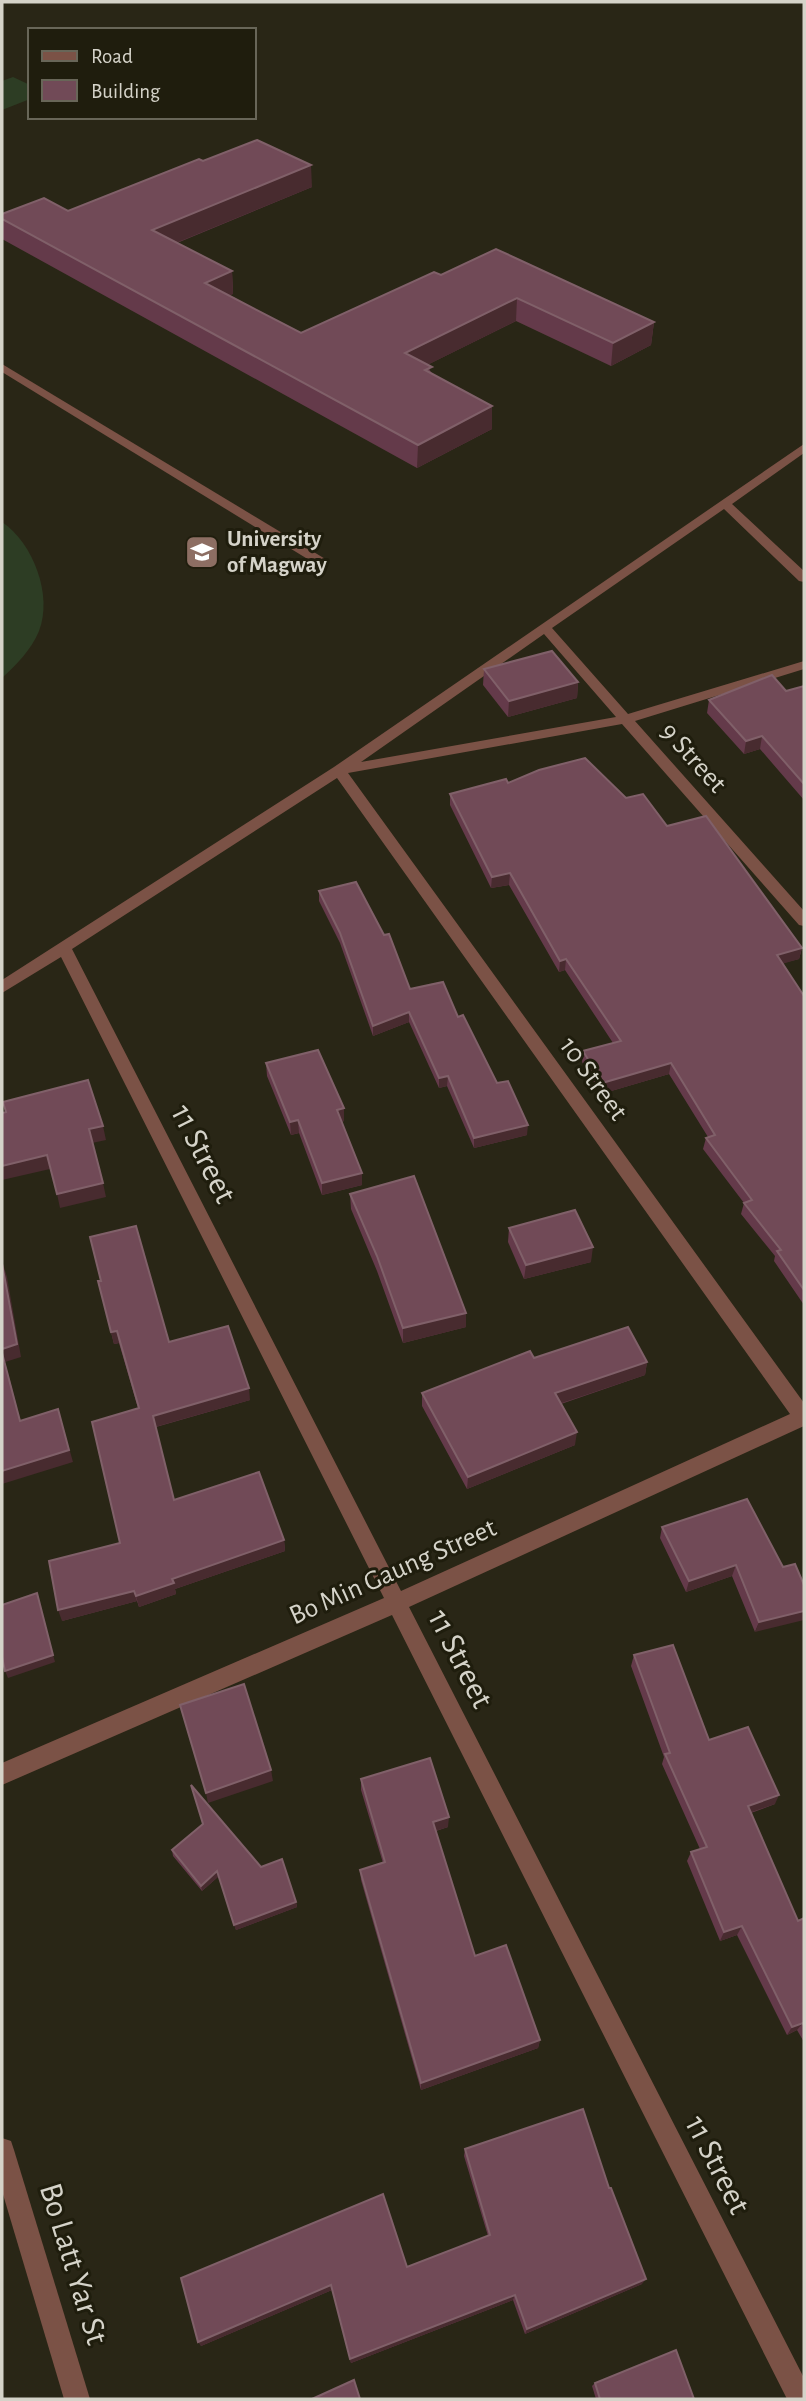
<svg xmlns="http://www.w3.org/2000/svg" width="806" height="2401" viewBox="0 0 806 2401" font-family="'Alegreya Sans',sans-serif">
<style>
.green{fill:#2d3d24}
.lines{fill:none;stroke-linecap:round;stroke-linejoin:round}
.street{fill:#7b5246;fill-rule:evenodd}
.wall{fill:#643a4a}
.shaded-wall{fill:#482b2f}
.building{fill:#714a57;stroke:#806069;stroke-width:2}
.labels{text-anchor:middle;dominant-baseline:central;stroke-width:6;stroke-linejoin:round;paint-order:stroke}
.far-poi-label{font-size:23px;font-weight:bold;fill:#d5d3c9;stroke:#1f1d0d;text-anchor:start}
.street-label{font-size:28px;fill:#d5d3c9;stroke:#1f1d0d}
.near-street-label{font-size:33px;fill:#d5d3c9;stroke:#1f1d0d}
</style>
<rect width="100%" height="100%" fill="#292616"/>
<g class="green">
<path d="M13,77L30,85V99L2,110V81Z"/>
<path d="M2,522C33,543 53,595 39,631C31,650 17,664 2,678Z"/>
</g>
<g class="lines">
<g class="street">
<path d="M2,364L327,560L329,563L327,566H319L2,372Z"/>
<path d="M804,444V453L732,504L804,571V582L799,581L724,509L552,628L628,714L804,661V669L635,721L804,911V926L799,925L622,724L348,773L804,1403V1426L409,1607L804,2378V2399H787L392,1615L2,1785V1763L384,1598L61,957L2,993V980L334,767ZM544,634L616,717L361,762ZM337,778L790,1414L401,1591L72,949Z"/>
<path d="M2,2138L11,2141L14,2150L90,2399H64L2,2191Z"/>
</g>
</g>
<g class="wall">
<path d="M203,161L312,187L177,243L232,271L233,294L229,295L301,333L441,275L654,322L651,345L611,366L516,321L427,365L432,374L492,429L417,468L2,239V214L68,211Z"/>
<path d="M484,669L578,682L577,698L508,717L483,685Z"/>
<path d="M804,686V800L760,749L744,754L707,713L709,700L786,691Z"/>
<path d="M508,783L626,798L667,826L802,948L799,959L783,963L804,996V1305L774,1261L775,1256L741,1214L744,1203L703,1149L706,1138L708,1137L669,1074L601,1094L582,1062L583,1051L613,1043L565,970L559,972L509,885L491,888L450,805V794Z"/>
<path d="M319,891L410,989L458,1017L527,1135L474,1148L447,1086L439,1088L409,1022L373,1036L340,943L319,901Z"/>
<path d="M266,1063L344,1121L341,1122L362,1185L322,1195L299,1133L291,1135L267,1076Z"/>
<path d="M350,1194L466,1327L403,1343L377,1271L351,1209Z"/>
<path d="M509,1228L591,1262L524,1279L508,1242Z"/>
<path d="M98,1281L169,1342L250,1400L156,1427L174,1500L284,1540L285,1551L175,1589L176,1594L139,1607L137,1601L62,1621L120,1543L138,1408L119,1343L114,1344Z"/>
<path d="M534,1358L647,1362L645,1375L561,1404L575,1445L467,1489L422,1406V1393Z"/>
<path d="M662,1527L783,1567L755,1632L732,1576L686,1592L660,1538Z"/>
<path d="M634,1655L709,1740L775,1804L751,1813L798,1921L804,1918V2042L797,2030L787,2035L737,1935L720,1941L687,1861L691,1852L700,1849L662,1764L664,1757L631,1666Z"/>
<path d="M361,1779L448,1827L436,1831L475,1956L540,2040L538,2048L421,2090L361,1880L360,1870L383,1863L361,1790Z"/>
<path d="M172,1850L261,1867L296,1902L297,1907L236,1930L219,1876L202,1891L173,1856Z"/>
<path d="M465,2149L642,2284L525,2334L513,2300L351,2363L332,2290L201,2346L181,2278L407,2267L488,2236L464,2156Z"/>
<path d="M595,2383L694,2399H596L592,2386Z"/>
</g>
<g class="shaded-wall">
<path d="M311,165L312,187L154,252L152,230Z"/>
<path d="M232,271L233,294L207,305L205,283Z"/>
<path d="M517,298L516,321L405,376V353Z"/>
<path d="M654,322L651,345L611,366L613,343Z"/>
<path d="M492,406V429L417,468L418,445Z"/>
<path d="M578,682L577,698L508,717L509,701Z"/>
<path d="M762,736L760,749L744,754L746,741Z"/>
<path d="M510,873L509,885L491,888L492,877Z"/>
<path d="M802,948L799,959L775,966L777,955Z"/>
<path d="M566,959L565,970L559,972L560,961Z"/>
<path d="M409,1012V1022L373,1036V1026Z"/>
<path d="M671,1063L669,1074L601,1094L602,1083Z"/>
<path d="M448,1076L447,1086L439,1088V1078Z"/>
<path d="M344,1108V1121L337,1123V1110Z"/>
<path d="M298,1120L299,1133L291,1135L290,1122Z"/>
<path d="M528,1125L527,1135L474,1148V1138Z"/>
<path d="M103,1126L106,1140L92,1143L89,1129Z"/>
<path d="M47,1155L50,1169L2,1180V1166Z"/>
<path d="M362,1173V1185L322,1195V1183Z"/>
<path d="M103,1183L106,1197L60,1208L57,1194Z"/>
<path d="M593,1247L591,1262L524,1279L526,1265Z"/>
<path d="M3,1264L7,1277L21,1357L5,1362L24,1433L2,1353Z"/>
<path d="M466,1313V1327L403,1343V1328Z"/>
<path d="M117,1331L119,1343L114,1344L111,1332Z"/>
<path d="M647,1362L645,1375L553,1406L555,1393Z"/>
<path d="M249,1388L250,1400L155,1427L153,1416Z"/>
<path d="M58,1409L73,1462L2,1484V1471Z"/>
<path d="M577,1432L575,1445L467,1489L468,1477Z"/>
<path d="M284,1540L285,1551L175,1589L176,1594L139,1607L136,1596L172,1579Z"/>
<path d="M736,1565L732,1576L686,1592L689,1581Z"/>
<path d="M134,1591L137,1601L62,1621L58,1610Z"/>
<path d="M37,1593L55,1662L8,1678L5,1671Z"/>
<path d="M804,1611V1620L755,1632L759,1622Z"/>
<path d="M271,1770L273,1781L208,1803L206,1793Z"/>
<path d="M779,1795L775,1804L743,1815L748,1806Z"/>
<path d="M449,1817L448,1827L432,1832L433,1822Z"/>
<path d="M217,1871L219,1876L202,1891L201,1886Z"/>
<path d="M296,1902L297,1907L236,1930L234,1925Z"/>
<path d="M742,1926L737,1935L720,1941L724,1932Z"/>
<path d="M803,2023L797,2030L787,2035L792,2027Z"/>
<path d="M540,2040L538,2048L421,2090V2083Z"/>
<path d="M646,2279L642,2284L525,2334L527,2329Z"/>
<path d="M331,2285L332,2290L201,2346L198,2342Z"/>
<path d="M515,2295L513,2300L351,2363L350,2359Z"/>
</g>
<g class="building">
<path d="M257,140L311,165L152,230L232,271L205,283L301,333L434,272L441,275L496,249L654,322L613,343L517,298L405,353L432,367L425,370L492,406L418,445L2,219V214L44,198L68,211L199,159L203,161Z"/>
<path d="M552,651L578,682L509,701L484,669Z"/>
<path d="M772,675L786,691L804,686V784L762,736L746,741L709,700Z"/>
<path d="M585,758L626,798L643,794L667,826L706,816L802,948L777,955L804,996V1290L777,1251L781,1250L744,1203L752,1200L706,1138L715,1135L671,1063L602,1083L583,1051L621,1041L566,959L560,961L510,873L492,877L450,794L506,779L508,783L539,770Z"/>
<path d="M356,882L384,935L389,934L410,989L443,982L458,1017L463,1015L497,1083L508,1081L528,1125L474,1138L448,1076L439,1078L409,1012L373,1026L340,933L319,891Z"/>
<path d="M318,1050L344,1108L337,1110L362,1173L322,1183L298,1120L290,1122L266,1063Z"/>
<path d="M88,1080L103,1126L89,1129L103,1183L57,1194L47,1155L2,1166V1113L6,1112L3,1102Z"/>
<path d="M414,1176L466,1313L403,1328L377,1256L350,1194Z"/>
<path d="M575,1210L593,1247L526,1265L509,1228Z"/>
<path d="M136,1226L169,1342L228,1326L249,1388L153,1416L174,1500L259,1472L284,1540L172,1579L174,1583L136,1596L134,1591L58,1610L49,1561L120,1543L92,1422L139,1408L117,1331L111,1332L98,1281H101L90,1237Z"/>
<path d="M2,1264L17,1344L2,1349Z"/>
<path d="M628,1327L647,1362L555,1393L577,1432L468,1477L422,1393L530,1351L534,1358Z"/>
<path d="M2,1353L20,1421L58,1409L69,1450L2,1471Z"/>
<path d="M747,1499L783,1567L795,1564L804,1585V1611L759,1622L736,1565L689,1581L662,1527Z"/>
<path d="M37,1593L53,1655L5,1671L2,1657V1605Z"/>
<path d="M673,1645L709,1740L748,1727L779,1795L748,1806L798,1921L804,1918V2026L803,2023L792,2027L742,1926L724,1932L691,1852L707,1847L665,1754L670,1753L634,1655Z"/>
<path d="M244,1684L271,1770L206,1793L180,1705Z"/>
<path d="M430,1758L449,1817L433,1822L475,1956L506,1945L540,2040L421,2083L360,1870L385,1862L361,1779Z"/>
<path d="M191,1785L261,1867L282,1859L296,1902L234,1925L217,1871L201,1886L172,1850L203,1824Z"/>
<path d="M583,2109L609,2188H611L646,2279L527,2329L515,2295L350,2359L331,2285L198,2342L181,2278L383,2194L407,2267L490,2235L465,2149Z"/>
<path d="M676,2350L694,2399H600L595,2383Z"/>
<path d="M354,2380L360,2399H312Z"/>
</g>
<defs>
<g id="university-square" transform="scale(1.75)"><rect x="-9" y="-9" width="18" height="18" rx="4" fill="#8d6e63" stroke="#1f1d0d"/><path d="M0-5L7-2L0 1L-7-2ZM-4 1L0 2.5L4 1V4Q0 6-4 4Z" fill="#fff"/></g>
</defs>
<g fill-rule="evenodd">
<use href="#university-square" x="202" y="552"/>
</g>
<g class="labels">
<g class="far-poi-label">
<text x="227" y="539">University<tspan x="227" dy="26">of Magway</tspan></text>
</g>
<g class="street-label">
<text transform="translate(693 758) rotate(48)">9 Street</text>
<text transform="translate(593 1079) rotate(54)">10 Street</text>
<text transform="translate(393 1572) rotate(-24)">Bo Min Gaung Street</text>
</g>
<g class="near-street-label">
<text transform="translate(203 1154) rotate(63)">11 Street</text>
<text transform="translate(460 1659) rotate(63)">11 Street</text>
<text transform="translate(717 2165) rotate(63)">11 Street</text>
<text transform="translate(73 2264) rotate(73)">Bo Latt Yar St</text>
</g>
</g>
<rect width="806" height="2401" fill="none" stroke="#d5d3c9" stroke-width="7"/>
<rect x="28" y="28" width="228" height="91" fill="#1f1d0d" stroke="#686658" stroke-width="2"/>
<rect x="42" y="51" width="35" height="10" fill="#7b5246" stroke="#686658" stroke-width="2"/>
<text x="91" y="63" font-size="21" fill="#d5d3c9">Road</text>
<rect x="42" y="80" width="35" height="21" fill="#714a57" stroke="#686658" stroke-width="2"/>
<text x="91" y="98" font-size="21" fill="#d5d3c9">Building</text>
</svg>
